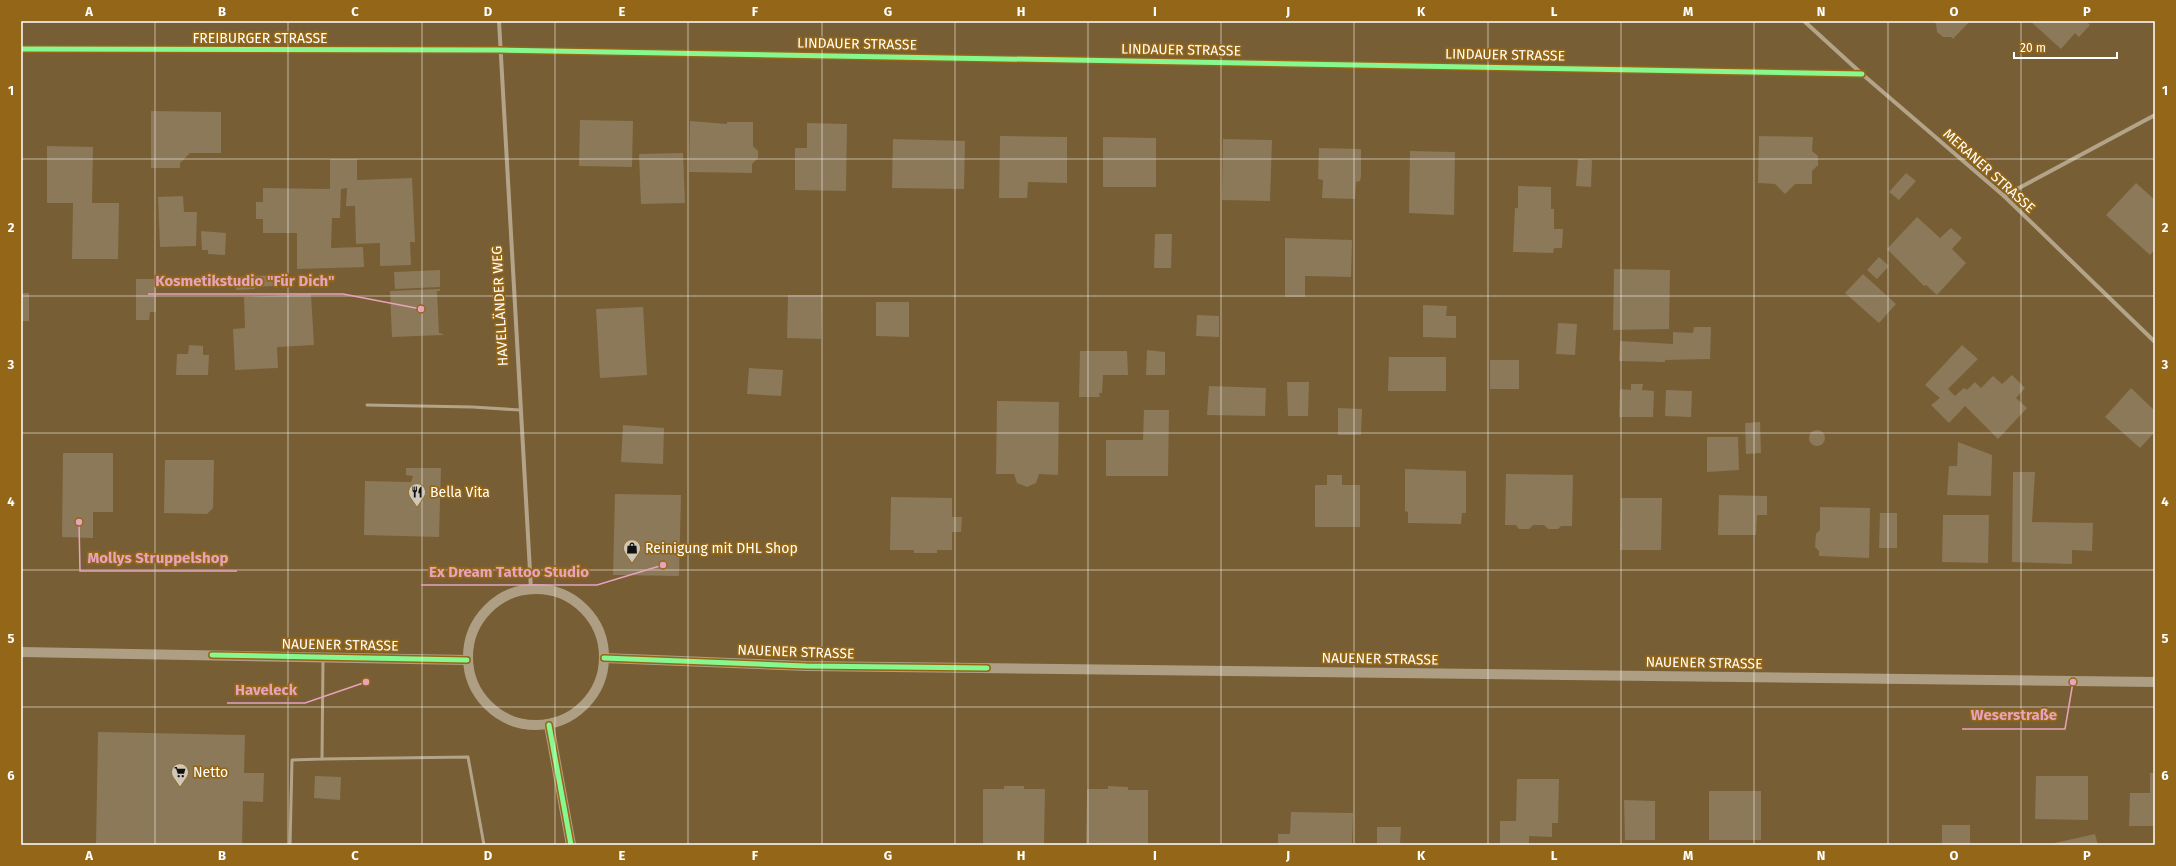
<svg xmlns="http://www.w3.org/2000/svg" width="2176" height="866" viewBox="0 0 2176 866" font-family="'Fira Sans',sans-serif">
<style>
.building{fill:#8c7959}
.lines{fill:none;stroke-linecap:round;stroke-linejoin:round}
.lane{stroke:#b3a489;stroke-width:3}
.street{stroke:#b3a489;stroke-width:4}
.secondary{stroke:#ae9f84;stroke-width:10}
.cycleway-casing{stroke:#946617;stroke-width:8}
.cycleway{stroke:#87f88f;stroke-width:5}
.grid{fill:none;stroke:#fff;stroke-width:1;stroke-opacity:0.55}
.labels{text-anchor:middle;dominant-baseline:central;stroke-width:3.5;stroke-linejoin:round;paint-order:stroke}
.street-label{font-size:14px;fill:#fff;stroke:#946617}
.poi-label{font-size:14px;fill:#fff;stroke:#946617;text-anchor:start}
.leader{fill:none;stroke:#e7a3bd;stroke-width:1.5}
.callout-dot{fill:#e7a3bd;stroke:#946617;stroke-width:1.5}
.callout-label{font-size:15px;text-anchor:middle;font-weight:bold;fill:#e7a3bd;stroke:#946617;stroke-width:3.5;stroke-linejoin:round;paint-order:stroke}
.neatline{fill:none;stroke:#fff;stroke-width:1.5}
.grid-label{font-size:13px;text-anchor:middle;font-weight:bold;fill:#fff}
</style>
<rect width="100%" height="100%" fill="#775e34"/>
<g class="building">
<path d="M1934,21H1970L1953,39L1951,37H1943L1937,32L1936,24Z"/>
<path d="M2030,21H2086L2090,25L2079,37L2075,33L2061,49Z"/>
<path d="M151,111L221,112V153H190L180,163V168H151Z"/>
<path d="M580,120L633,121L632,167L579,166Z"/>
<path d="M690,121L727,124V122H753V146L758,151V158L752,164V173L689,172Z"/>
<path d="M807,123L847,124L846,191L795,190V148H807Z"/>
<path d="M1000,136L1067,137V183L1028,182L1027,198H999Z"/>
<path d="M1759,136L1813,137L1812,151L1818,156V165L1812,171V184H1795L1785,194L1775,184L1758,183Z"/>
<path d="M1103,137L1156,138V187H1103Z"/>
<path d="M893,139L965,141L964,189L892,188Z"/>
<path d="M1223,139L1272,140L1270,201L1222,200Z"/>
<path d="M47,146L93,147L92,203H119L118,259H72L73,203H47Z"/>
<path d="M1319,148L1361,149V176L1360,181L1356,182L1355,199L1322,198L1323,180L1318,179Z"/>
<path d="M1410,151L1455,152L1454,215L1409,213Z"/>
<path d="M683,153L685,203L641,204L639,154Z"/>
<path d="M330,159H357V180L412,178L415,242H410L411,265L380,266V243L356,244L355,206H346L347,188L341,189L340,218H332L331,248L363,247L364,267L297,269V233H263V219H256V202H263V188L330,189Z"/>
<path d="M1578,159L1592,160L1591,187L1576,186Z"/>
<path d="M1906,173L1916,181L1899,200L1889,192Z"/>
<path d="M2136,183L2155,200V249L2150,255L2106,215Z"/>
<path d="M1518,186L1551,187V209H1554V229H1563L1562,248H1554L1553,253L1513,252L1515,208H1518Z"/>
<path d="M183,196L184,212H197L196,246L160,247L158,197Z"/>
<path d="M1917,217L1940,238L1951,228L1962,238L1952,249L1966,263L1937,295L1926,285L1924,286L1887,249Z"/>
<path d="M201,231L226,233L225,255L208,254V250H202Z"/>
<path d="M1155,234H1172L1171,268H1154Z"/>
<path d="M1285,238L1352,240L1351,277L1305,276V297H1285Z"/>
<path d="M1879,257L1889,266L1877,279L1867,270Z"/>
<path d="M1614,269L1670,270L1669,329L1613,330Z"/>
<path d="M440,270V287L395,289L394,272Z"/>
<path d="M1863,274L1896,304L1879,323L1845,293Z"/>
<path d="M274,275V286L255,287V289L236,290L237,277Z"/>
<path d="M136,279H156V312H150L149,320H136Z"/>
<path d="M440,289V291H437L439,333L443,334V335L392,337L390,291Z"/>
<rect x="21" y="293" width="8" height="28"/>
<path d="M311,294L314,345L277,347L278,368L235,370L233,329L245,328L244,297Z"/>
<path d="M788,295H822L821,339L787,338Z"/>
<path d="M876,302H909V337L876,336Z"/>
<path d="M1423,305L1447,306L1446,316H1456V338L1423,337Z"/>
<path d="M643,307L647,375L600,378L596,309Z"/>
<path d="M1197,315L1219,316V337L1196,336Z"/>
<path d="M1558,323L1577,324L1575,355L1556,354Z"/>
<path d="M1694,327H1711L1710,359L1665,360V362L1619,361L1620,341L1673,344V332L1693,333Z"/>
<path d="M189,345L203,346V355H209L208,375H176L177,354H188Z"/>
<path d="M1962,345L1978,359L1948,389L1955,396L1964,388L1967,390L1975,382L1981,388L1993,376L2002,384L2012,375L2025,388L2016,398L2027,408L1998,439L1965,406L1949,423L1931,405L1940,398L1925,385Z"/>
<path d="M1147,350L1165,352V375H1146Z"/>
<path d="M1080,351H1127L1128,375H1103L1102,393H1099L1100,397H1079Z"/>
<path d="M1389,357H1446V391H1388Z"/>
<rect x="1490" y="360" width="29" height="29"/>
<path d="M749,368L783,370L781,396L747,394Z"/>
<path d="M1287,382H1309L1308,416H1288Z"/>
<path d="M1631,384H1643L1642,390L1654,391L1653,417H1619L1620,389L1631,390Z"/>
<path d="M1209,386L1266,388L1265,416L1207,415Z"/>
<path d="M2131,388L2155,411V432L2140,448L2105,417Z"/>
<path d="M1666,390L1692,391L1691,417L1665,416Z"/>
<path d="M997,401L1059,402L1058,475L1039,474L1036,483L1027,487L1017,483L1014,474H996Z"/>
<path d="M1338,408L1362,409L1361,435H1338Z"/>
<path d="M1144,410H1169L1168,476H1106V440H1143Z"/>
<path d="M1760,422L1761,453L1746,454L1745,423Z"/>
<path d="M623,425L664,428L663,464L621,462Z"/>
<circle cx="1817" cy="438" r="8"/>
<path d="M1707,437H1738L1739,470L1707,472Z"/>
<path d="M1958,442L1992,455L1991,496L1947,495L1949,466H1957Z"/>
<path d="M63,453H113V512H93V538L62,537Z"/>
<path d="M165,460H214L213,508L207,514L164,513Z"/>
<path d="M406,468H441L439,537L364,535L365,481L411,482L413,476L406,475Z"/>
<path d="M1405,469L1466,471V513H1462L1461,524L1408,523V512L1405,511Z"/>
<path d="M2013,472H2035L2032,522L2093,523L2092,551L2072,550V564L2012,562Z"/>
<path d="M1506,474L1573,475L1572,526H1561L1558,529H1548L1544,525H1533L1529,529H1519L1516,525H1505Z"/>
<path d="M1327,475H1342V485H1360V527H1315V485H1327Z"/>
<path d="M615,494L681,495L679,576L613,575Z"/>
<path d="M1719,495L1767,496V515H1757L1756,535H1718Z"/>
<path d="M891,497L952,498V517H962L961,532H952V550H937V553H914V550H890Z"/>
<path d="M1621,498H1662L1661,550H1620Z"/>
<path d="M1820,507L1870,508L1869,558L1819,556V551L1815,547L1816,534L1820,530Z"/>
<path d="M1880,513H1897V548H1879Z"/>
<path d="M1943,515H1989L1988,563L1942,562Z"/>
<path d="M98,732L245,735L244,773H264L263,802L243,801L242,845H96Z"/>
<path d="M2150,773H2155V826H2129L2130,793H2150Z"/>
<path d="M315,776L341,777L340,800L314,798Z"/>
<path d="M2036,776H2088V820L2035,819Z"/>
<path d="M1517,779H1559L1558,823H1552V837L1529,836V845H1500V821H1516Z"/>
<path d="M1004,786H1024V789H1045L1044,845H983V789H1004Z"/>
<path d="M1108,786L1128,787V790H1148V845H1086L1087,789H1108Z"/>
<rect x="1709" y="791" width="52" height="49"/>
<path d="M1624,800L1655,801V840H1625Z"/>
<path d="M1291,812L1353,813L1352,845H1278V834H1290Z"/>
<rect x="1942" y="825" width="28" height="20"/>
<path d="M1377,827H1401L1400,845H1377Z"/>
<path d="M2095,834L2098,845H2050V844Z"/>
</g>
<g class="lines">
<g class="lane">
<path d="M367,405L472,407L520,410"/>
<path d="M322,759L468,757L484,845"/>
<path d="M290,845L292,760L322,759L323,658"/>
</g>
<g class="street">
<path d="M499,21L531,589"/>
<path d="M1804,21L1862,74L2004,196L2155,342"/>
<path d="M21,49L499,50L1862,74"/>
<path d="M2004,196L2155,115"/>
</g>
<g class="secondary">
<circle cx="536" cy="657" r="68"/>
<path d="M21,652L467,660"/>
<path d="M604,658L806,666L2155,682"/>
<path d="M549,725L571,845"/>
</g>
<g class="cycleway-casing">
<g id="cycleway">
<path d="M21,49L499,50L1862,74"/>
<path d="M212,655L467,660"/>
<path d="M604,658L806,666L987,668"/>
<path d="M549,725L571,845"/>
</g>
</g>
<use href="#cycleway" class="cycleway"/>
</g>
<path class="grid" d="M155,21V845M288,21V845M422,21V845M555,21V845M688,21V845M822,21V845M955,21V845M1088,21V845M1221,21V845M1354,21V845M1488,21V845M1621,21V845M1754,21V845M1888,21V845M2021,21V845M21,159H2155M21,296H2155M21,433H2155M21,570H2155M21,707H2155"/>
<defs>
<g id="restaurant-pin" transform="scale(0.9)"><path d="M0 17L-7.5 6A9.5 9.5 0 1 1 7.5 6Z" fill="#cfc7b8" stroke="#946617"/><path d="M-5-6h1v4h1v-4h1v4h1v-4h1v5L-1.5 .5V6h-2V.5L-5-1ZM5-6V6H3V1.5H1.5Q1.5-4 5-6Z" fill="#111"/></g>
<g id="shop-pin" transform="scale(0.9)"><path d="M0 17L-7.5 6A9.5 9.5 0 1 1 7.5 6Z" fill="#cfc7b8" stroke="#946617"/><path d="M-5-2.5h2.3a2.7 3.5 0 0 1 5.4 0H5L5.5 6h-11ZM-1.5-2.5h3a1.5 2.3 0 0 0-3 0Z" fill="#111"/></g>
<g id="supermarket-pin" transform="scale(0.9)"><path d="M0 17L-7.5 6A9.5 9.5 0 1 1 7.5 6Z" fill="#cfc7b8" stroke="#946617"/><path d="M-6-5.5h2.5l.6 2H6L4.5 2H-2.5L-4.4-4H-6ZM-1.5 3.2a1.3 1.3 0 1 0 .1 0ZM3 3.2a1.3 1.3 0 1 0 .1 0Z" fill="#111"/></g>
</defs>
<g fill-rule="evenodd">
<use href="#restaurant-pin" x="417" y="492"/>
<use href="#shop-pin" x="632" y="548"/>
<use href="#supermarket-pin" x="180" y="772"/>
</g>
<g class="labels">
<g class="street-label">
<text x="260" y="38">FREIBURGER STRASSE</text>
<text transform="translate(857 44) rotate(1)">LINDAUER STRASSE</text>
<text transform="translate(1181 50) rotate(1)">LINDAUER STRASSE</text>
<text transform="translate(1505 55) rotate(1)">LINDAUER STRASSE</text>
<text transform="translate(1989 171) rotate(42)">MERANER STRASSE</text>
<text transform="translate(500 306) rotate(-93)">HAVELLÄNDER WEG</text>
<text transform="translate(340 645) rotate(1)">NAUENER STRASSE</text>
<text transform="translate(796 652) rotate(2)">NAUENER STRASSE</text>
<text transform="translate(1380 659) rotate(1)">NAUENER STRASSE</text>
<text transform="translate(1704 663) rotate(1)">NAUENER STRASSE</text>
</g>
<g class="poi-label">
<text x="430" y="492">Bella Vita</text>
<text x="645" y="548">Reinigung mit DHL Shop</text>
<text x="193" y="772">Netto</text>
</g>
</g>
<path class="leader" d="M421 309L343 294H148M79 522L80 571H237M663 565L597 585H421M366 682L305 703H227M2073 682L2065 729H1962"/>
<g class="callout-dot">
<circle cx="421" cy="309" r="4"/>
<circle cx="79" cy="522" r="4"/>
<circle cx="663" cy="565" r="4"/>
<circle cx="366" cy="682" r="4"/>
<circle cx="2073" cy="682" r="4"/>
</g>
<g class="callout-label">
<text x="245" y="286">Kosmetikstudio "Für Dich"</text>
<text x="158" y="563">Mollys Struppelshop</text>
<text x="509" y="577">Ex Dream Tattoo Studio</text>
<text x="266" y="695">Haveleck</text>
<text x="2014" y="720">Weserstraße</text>
</g>
<rect width="2176" height="866" fill="none" stroke="#946617" stroke-width="44"/>
<path d="M2014 52v6h103v-6" fill="none" stroke="#ffffff" stroke-width="2"/>
<text x="2020" y="52" font-size="12" fill="#ffffff" stroke="#946617" stroke-width="3" paint-order="stroke">20 m</text>
<rect x="22" y="22" width="2132" height="822" class="neatline"/>
<g class="grid-label">
<text x="89" y="16">A</text>
<text x="222" y="16">B</text>
<text x="355" y="16">C</text>
<text x="488" y="16">D</text>
<text x="622" y="16">E</text>
<text x="755" y="16">F</text>
<text x="888" y="16">G</text>
<text x="1021" y="16">H</text>
<text x="1155" y="16">I</text>
<text x="1288" y="16">J</text>
<text x="1421" y="16">K</text>
<text x="1554" y="16">L</text>
<text x="1688" y="16">M</text>
<text x="1821" y="16">N</text>
<text x="1954" y="16">O</text>
<text x="2087" y="16">P</text>
<text x="11" y="95">1</text>
<text x="2165" y="95">1</text>
<text x="11" y="232">2</text>
<text x="2165" y="232">2</text>
<text x="11" y="369">3</text>
<text x="2165" y="369">3</text>
<text x="11" y="506">4</text>
<text x="2165" y="506">4</text>
<text x="11" y="643">5</text>
<text x="2165" y="643">5</text>
<text x="11" y="780">6</text>
<text x="2165" y="780">6</text>
<text x="89" y="860">A</text>
<text x="222" y="860">B</text>
<text x="355" y="860">C</text>
<text x="488" y="860">D</text>
<text x="622" y="860">E</text>
<text x="755" y="860">F</text>
<text x="888" y="860">G</text>
<text x="1021" y="860">H</text>
<text x="1155" y="860">I</text>
<text x="1288" y="860">J</text>
<text x="1421" y="860">K</text>
<text x="1554" y="860">L</text>
<text x="1688" y="860">M</text>
<text x="1821" y="860">N</text>
<text x="1954" y="860">O</text>
<text x="2087" y="860">P</text>
</g>
</svg>
